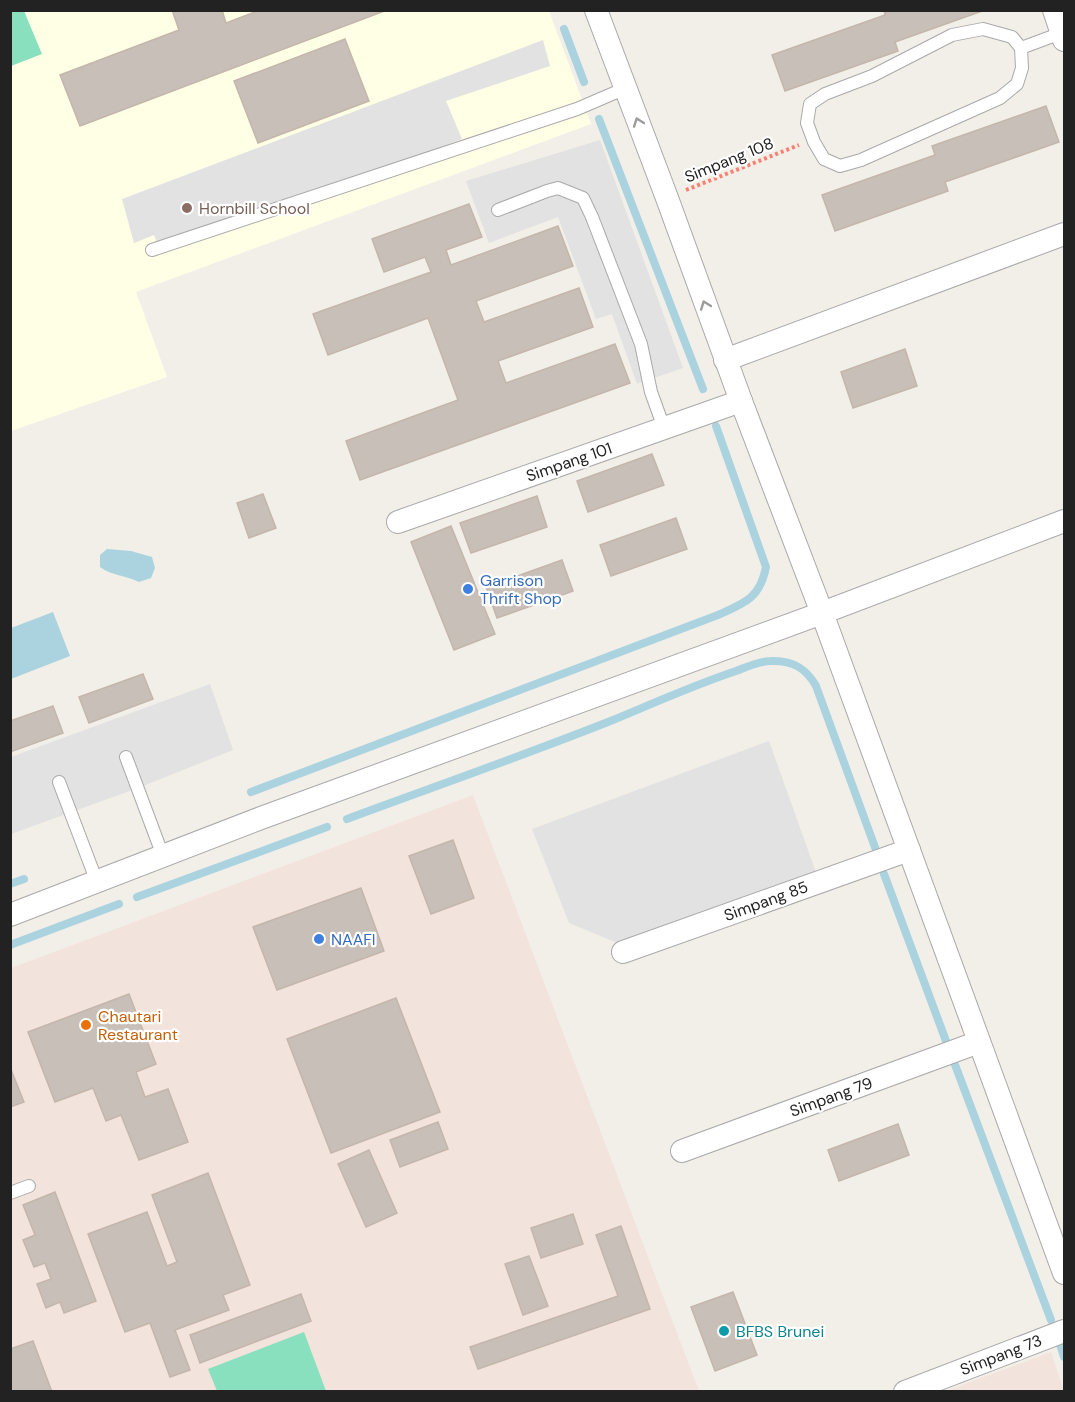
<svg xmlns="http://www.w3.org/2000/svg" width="1075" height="1402" viewBox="0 0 1075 1402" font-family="'DM Sans',sans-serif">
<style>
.education{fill:#ffffe5}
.military{fill:#f3e3dd}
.pitch{fill:#88e0be}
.parking{fill:#e2e2e2}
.water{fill:#aad3df}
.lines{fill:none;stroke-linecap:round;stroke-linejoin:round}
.stream{stroke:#aad3df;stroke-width:8}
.building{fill:#c7bfb8;stroke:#c4b6ab;stroke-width:1.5}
.service-casing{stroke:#a9a9a9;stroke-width:14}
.minor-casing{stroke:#a9a9a9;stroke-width:24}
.path{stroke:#fa8072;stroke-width:4;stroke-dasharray:3 3;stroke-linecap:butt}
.service{stroke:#fff;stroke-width:12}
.minor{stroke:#fff;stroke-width:22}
.oneway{stroke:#9c9c9c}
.education-dot{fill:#8d6e63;stroke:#fff;stroke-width:2}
.shop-dot{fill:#3f7fe0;stroke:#fff;stroke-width:2}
.food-dot{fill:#e8710a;stroke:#fff;stroke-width:2}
.culture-dot{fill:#0f9aa8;stroke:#fff;stroke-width:2}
.labels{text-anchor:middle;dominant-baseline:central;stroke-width:4.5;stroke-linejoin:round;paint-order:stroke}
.street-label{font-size:16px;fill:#222;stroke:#fff}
.education-label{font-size:16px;fill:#785e54;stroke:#fff;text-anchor:start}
.shop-label{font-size:16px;fill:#366cbe;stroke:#fff;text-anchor:start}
.food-label{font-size:16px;fill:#c56008;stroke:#fff;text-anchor:start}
.culture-label{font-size:16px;fill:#0d838f;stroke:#fff;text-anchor:start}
</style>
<rect width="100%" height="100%" fill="#f2efe9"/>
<path class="education" d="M10,11H549L591,124L136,292L167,377L11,431Z"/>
<g class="military">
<path d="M473,795L699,1391L11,1392V968Z"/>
<path d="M1051,1352L1064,1391H946Z"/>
</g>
<g class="pitch">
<path d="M11,10L24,11L42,54L11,66Z"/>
<path d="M304,1332L326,1391H217L208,1369Z"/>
</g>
<g class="parking">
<path d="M543,40L550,66L446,101L462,139L161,253L154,235L134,243L122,199Z"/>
<path d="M600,140L683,368L637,384L612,314L596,319L558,217L489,243L466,181Z"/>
<path d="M210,684L233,750L138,788L11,834V757Z"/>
<path d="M769,741L818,878L627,947L569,923L532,829Z"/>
</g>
<g class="water">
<path d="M107,549L131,551L152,557L155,568L151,578L139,582C125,575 112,576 100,567V555Z"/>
<path d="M53,612L70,656L11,679V628Z"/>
</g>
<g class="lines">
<g class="stream">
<path d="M564,29L584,82"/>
<path d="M599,119L703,389"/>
<path d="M251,792L718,615C745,603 760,598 766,567L716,426"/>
<path d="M347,819C436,786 525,755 613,720C654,703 694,685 736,671C747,667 759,661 771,661C792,660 806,668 816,686L876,850"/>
<path d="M884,874L946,1041"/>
<path d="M10,884L24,879"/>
<path d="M137,897L327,827"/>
<path d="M10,945L119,904"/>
<path d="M954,1062L1051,1320"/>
<path d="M1060,1344L1064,1357"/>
</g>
</g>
<g class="building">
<path d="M172,10H222L226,23L260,10H387L80,126L60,75L179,30Z"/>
<path d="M884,10H985L895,42L898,51L785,91L772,55L885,15Z"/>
<path d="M345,39L369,101L258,143L234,81Z"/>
<path d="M1046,106L1059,142L945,182L948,191L835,231L822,195L935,155L932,146Z"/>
<path d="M469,204L482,237L446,250L451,265L558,226L573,266L476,301L484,322L579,288L593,327L498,361L506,383L615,344L630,383L360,480L346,441L458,400L428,318L328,355L313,314L431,272L425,257L384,272L372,239Z"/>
<path d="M905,349L917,386L853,408L841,372Z"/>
<path d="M652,454L664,485L588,512L577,481Z"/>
<path d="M263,494L276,528L249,538L237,503Z"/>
<path d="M537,496L547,527L471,553L460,523Z"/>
<path d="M676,518L687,549L611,576L600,545Z"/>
<path d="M451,526L495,634L454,650L411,542Z"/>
<path d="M562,560L573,591L497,618L486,587Z"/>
<path d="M143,674L153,699L89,723L79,697Z"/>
<path d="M53,706L63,733L10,752V721Z"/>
<path d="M453,840L474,898L431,914L409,856Z"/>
<path d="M361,888L384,951L277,990L253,927Z"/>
<path d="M129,994L156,1064L136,1072L145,1097L168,1089L188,1142L139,1160L121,1115L106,1121L93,1088L55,1102L28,1032Z"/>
<path d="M396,998L440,1112L331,1153L287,1039Z"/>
<path d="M10,1067L24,1102L10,1107Z"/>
<path d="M438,1122L448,1149L400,1167L390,1140Z"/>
<path d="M898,1124L909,1155L839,1181L828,1150Z"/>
<path d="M369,1150L397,1213L366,1227L338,1164Z"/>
<path d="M208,1173L250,1285L223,1295L229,1310L175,1330L190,1370L170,1377L150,1323L125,1332L88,1234L147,1212L167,1266L177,1262L152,1195Z"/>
<path d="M55,1192L96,1301L64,1313L60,1302L46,1308L37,1284L51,1279L45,1263L34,1267L23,1240L35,1235L23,1205Z"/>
<path d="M573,1214L583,1244L541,1258L531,1228Z"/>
<path d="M621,1226L650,1309L478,1369L470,1347L618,1296L596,1235Z"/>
<path d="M529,1256L548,1306L523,1315L505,1264Z"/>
<path d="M733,1292L757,1355L715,1371L691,1307Z"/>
<path d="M301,1294L311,1321L200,1363L190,1335Z"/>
<path d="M33,1341L52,1392H10V1349Z"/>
</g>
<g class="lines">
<g class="service-casing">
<g id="service">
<path d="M983,29L1012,37L1021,48L1022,68L1017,84L1000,98L861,160L840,166L824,159L814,142L807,123L810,104L825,94L872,76L952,35Z"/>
<path d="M1021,48L1064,32"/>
<path d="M498,210L547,191L558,188L583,198L592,217L641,344L651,392L664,428"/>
<path d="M152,250L577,109L626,88"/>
<path d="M126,757L163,856"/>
<path d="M59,782L97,882"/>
<path d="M10,1193L29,1186"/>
</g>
</g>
<g class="minor-casing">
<g id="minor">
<path d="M596,10L667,198L741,401L822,613L1064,1273"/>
<path d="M1054,10L1064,40"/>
<path d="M725,360L1064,234"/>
<path d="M398,522L741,401"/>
<path d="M10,915L261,818L822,613L1064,521"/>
<path d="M623,952L909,850"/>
<path d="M682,1151L979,1042"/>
<path d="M905,1392L1064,1331"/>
</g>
</g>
<path class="path" d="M686,190L799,145"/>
<use href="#service" class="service"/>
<use href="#minor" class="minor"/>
</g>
<defs><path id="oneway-chevron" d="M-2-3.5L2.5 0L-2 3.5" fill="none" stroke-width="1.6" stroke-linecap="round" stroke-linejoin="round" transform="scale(1.5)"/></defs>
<g class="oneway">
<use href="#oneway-chevron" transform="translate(638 122) rotate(-110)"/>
<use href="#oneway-chevron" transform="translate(705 305) rotate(-110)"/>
</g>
<circle class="education-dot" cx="187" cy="208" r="6"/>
<g class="shop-dot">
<circle cx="468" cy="589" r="6"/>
<circle cx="319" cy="939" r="6"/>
</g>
<circle class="food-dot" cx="86" cy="1025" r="6"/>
<circle class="culture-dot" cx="724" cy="1331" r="6"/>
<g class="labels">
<g class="street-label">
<text transform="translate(729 160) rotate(-22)">Simpang 108</text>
<text transform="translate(569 462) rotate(-19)">Simpang 101</text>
<text transform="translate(766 901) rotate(-20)">Simpang 85</text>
<text transform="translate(831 1097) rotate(-20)">Simpang 79</text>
<text transform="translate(1001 1355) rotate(-21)">Simpang 73</text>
</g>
<g class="education-label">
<text x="199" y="208">Hornbill School</text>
</g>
<g class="shop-label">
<text x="480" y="580">Garrison<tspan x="480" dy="18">Thrift Shop</tspan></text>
<text x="331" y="939">NAAFI</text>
</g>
<g class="food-label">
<text x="98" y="1016">Chautari<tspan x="98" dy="18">Restaurant</tspan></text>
</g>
<g class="culture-label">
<text x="736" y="1331">BFBS Brunei</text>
</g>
</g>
<rect width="1075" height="1402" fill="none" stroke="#222222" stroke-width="24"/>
</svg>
